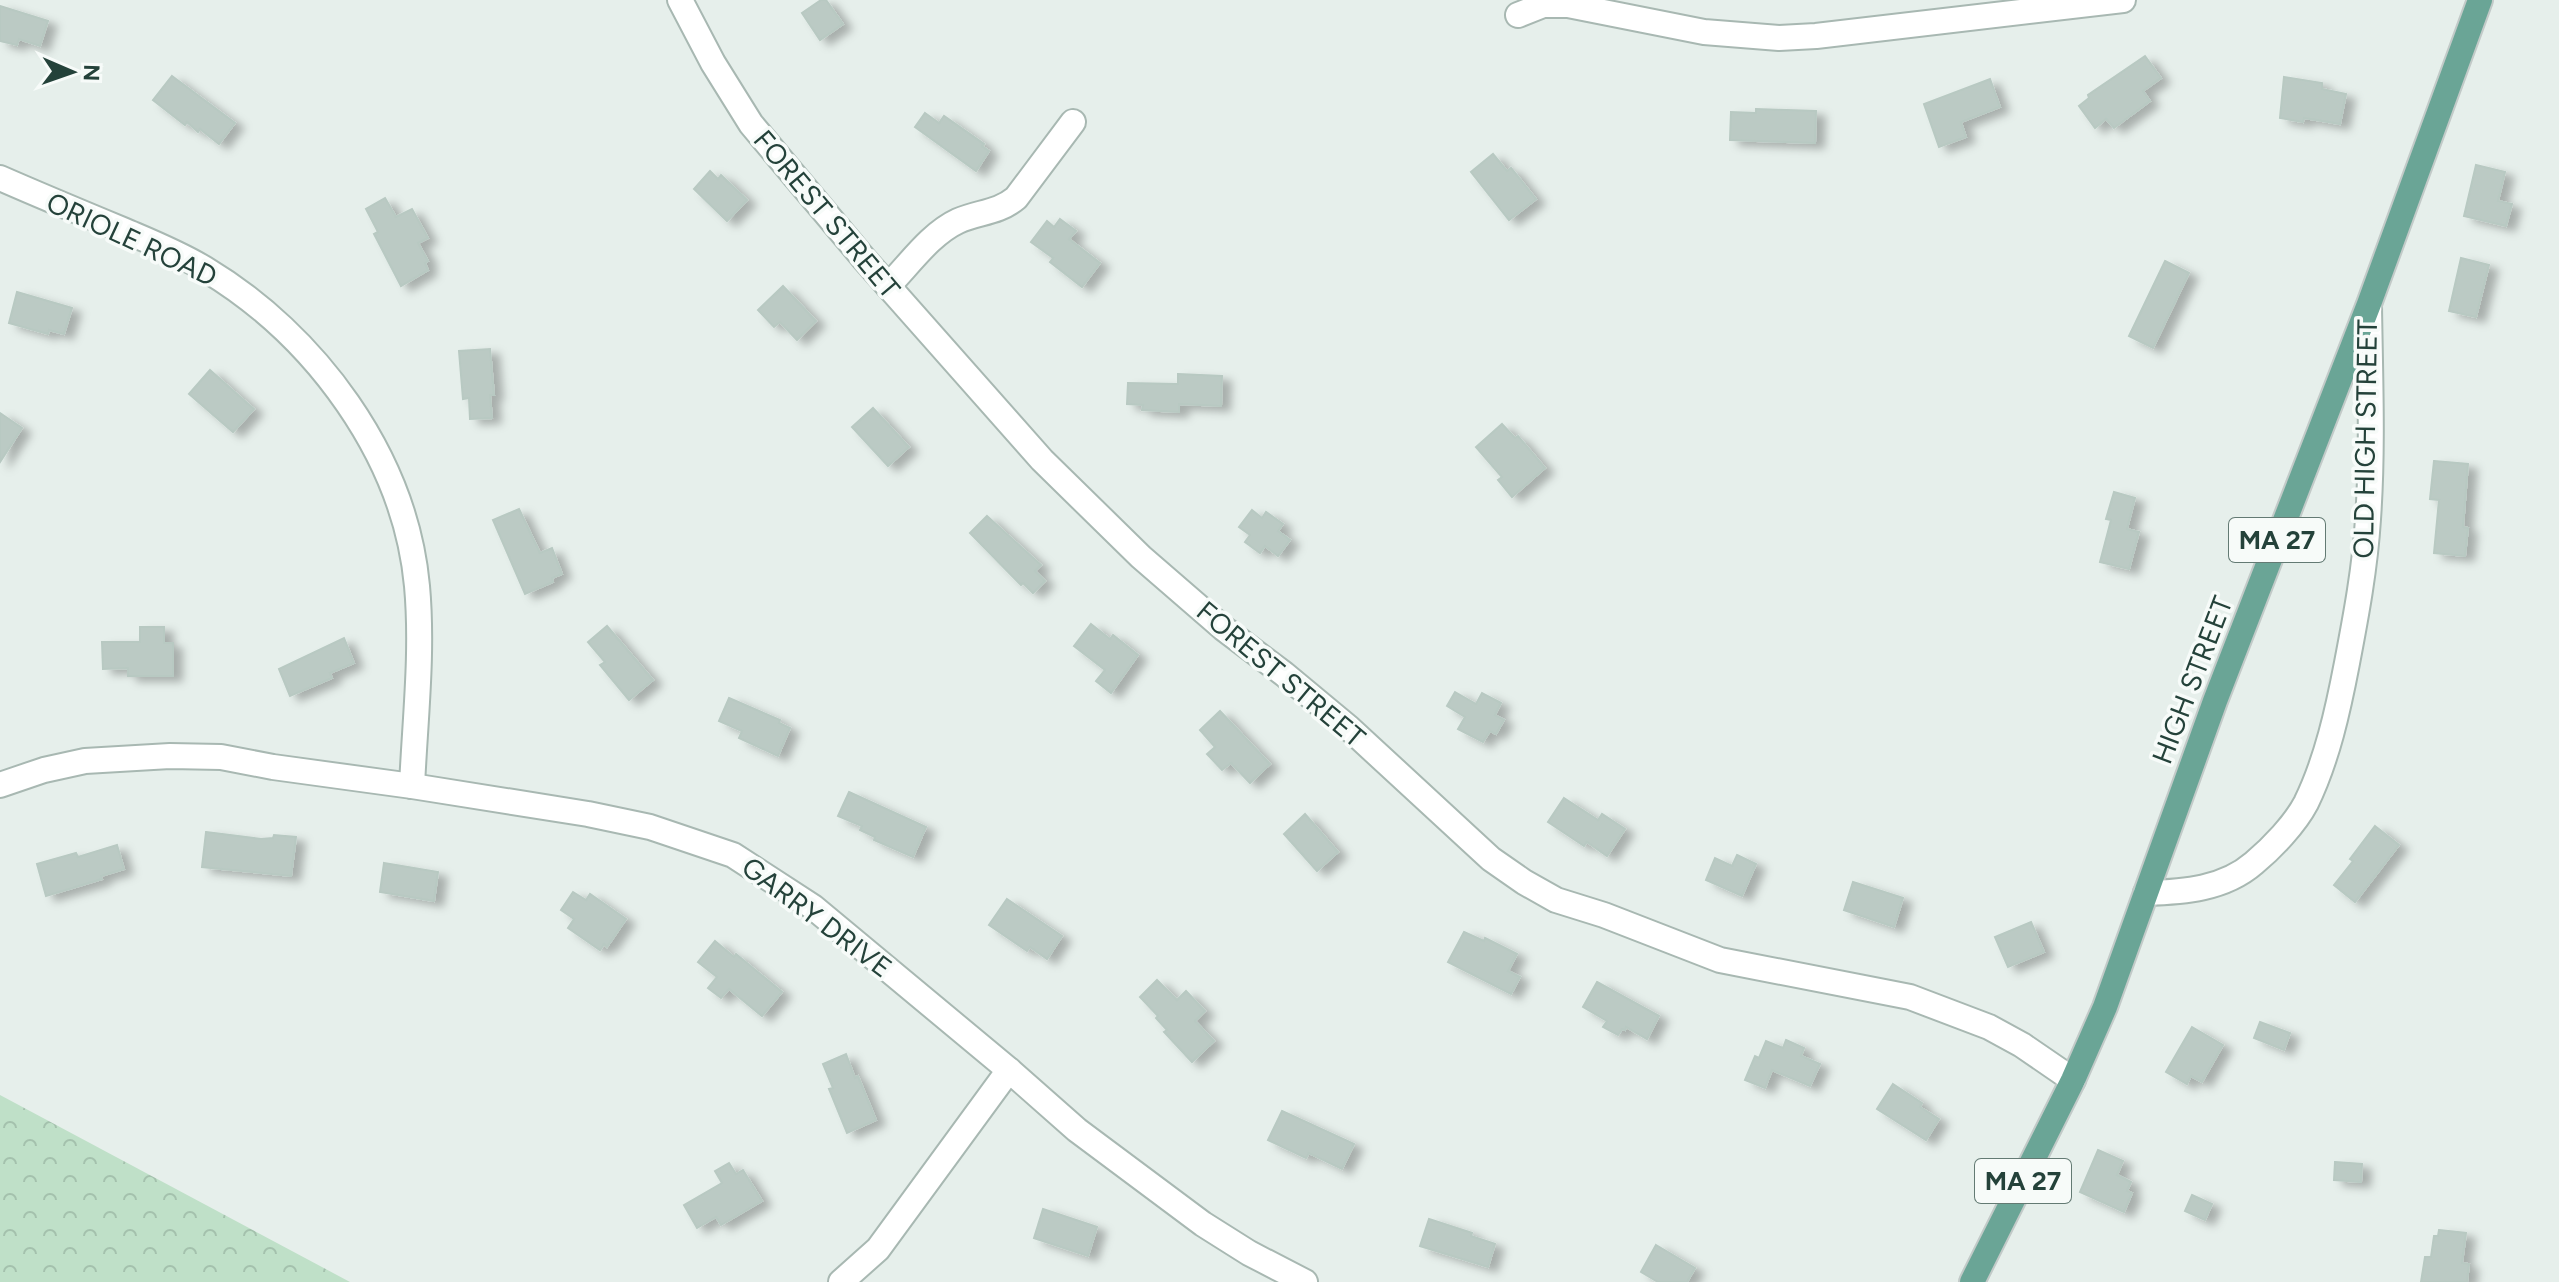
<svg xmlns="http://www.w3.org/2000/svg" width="2559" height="1282" viewBox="0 0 2559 1282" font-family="Figtree,sans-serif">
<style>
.forest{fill:url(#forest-crowns)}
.building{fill:#bbcac4;stroke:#b8c9c2;stroke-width:2;filter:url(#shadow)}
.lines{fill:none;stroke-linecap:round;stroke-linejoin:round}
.minor-casing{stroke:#a8b8b2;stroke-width:28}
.major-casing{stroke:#c2cac8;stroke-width:28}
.minor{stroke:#fff;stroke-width:24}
.major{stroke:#6aa596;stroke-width:24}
.labels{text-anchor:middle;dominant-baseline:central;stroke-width:7;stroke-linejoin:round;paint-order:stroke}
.shield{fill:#f7fbf9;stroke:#637a73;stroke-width:2}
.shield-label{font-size:26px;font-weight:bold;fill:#24423a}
.street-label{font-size:28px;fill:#24423a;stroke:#f7fbf9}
</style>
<defs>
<pattern id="forest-crowns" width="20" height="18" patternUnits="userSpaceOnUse" patternTransform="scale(2)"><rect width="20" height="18" fill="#bfe0c8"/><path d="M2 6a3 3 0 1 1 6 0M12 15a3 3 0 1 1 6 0" fill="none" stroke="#a4c1ad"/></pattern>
<filter id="shadow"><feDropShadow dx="9" dy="5" stdDeviation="4" flood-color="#0004"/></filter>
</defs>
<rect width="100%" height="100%" fill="#e6efeb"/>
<path class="forest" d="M0,1095L350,1282H0Z"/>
<g class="building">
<path d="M821,0H826L843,24L820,40L802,13Z"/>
<path d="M0,6L48,21L40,46L19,39L17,45L0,41Z"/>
<path d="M2145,56L2161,78L2143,91L2150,101L2114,128L2106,119L2095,128L2079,106L2089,98L2088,95Z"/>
<path d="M172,76L235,123L219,144L200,129L198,132L187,122L185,125L153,100Z"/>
<path d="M2284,77L2322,83V89L2346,94L2340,124L2304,118L2303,122L2280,118Z"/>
<path d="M1990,79L2000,107L1961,122L1966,137L1939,147L1924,104Z"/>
<path d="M1756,109L1816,111L1815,143L1730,140L1731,112L1756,113Z"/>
<path d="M925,113L939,123L944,116L984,144L982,146L989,151L976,171L915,127Z"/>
<path d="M1493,154L1507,171L1511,168L1536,199L1509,220L1471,172Z"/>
<path d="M2476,165L2505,172L2498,201L2512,204L2506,226L2464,216Z"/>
<path d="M710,171L718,179L721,175L747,200L727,221L694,189Z"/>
<path d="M385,198L396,217L412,209L428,238L418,243L428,261L425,263L428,270L401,286L374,234L378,232L366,209Z"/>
<path d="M1060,219L1076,231L1069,239L1100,263L1082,287L1050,262L1053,258L1031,242L1047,221L1054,227Z"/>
<path d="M2461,258L2489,265L2476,317L2449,311Z"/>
<path d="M2165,261L2189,273L2153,348L2129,336Z"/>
<path d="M783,286L816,321L797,340L780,322L774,327L758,310Z"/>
<path d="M17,292L72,308L64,334L49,330L48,334L9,323Z"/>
<path d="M490,349L494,395H490L492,418L470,419L469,398L463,399L459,351Z"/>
<path d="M210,370L254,409L233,432L189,394Z"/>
<path d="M1178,374L1222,376L1221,406L1179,404V412L1142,410L1143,405L1127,404L1128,383L1178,384Z"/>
<path d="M873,408L909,447L888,466L852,427Z"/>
<path d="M0,413L22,428L0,462Z"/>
<path d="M1502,424L1515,438L1518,436L1545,468L1512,497L1498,480L1502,477L1476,447Z"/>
<path d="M2434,461L2468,464L2463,527L2468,528L2465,556L2434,553L2439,500L2430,499Z"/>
<path d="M2114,492L2135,498L2127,529L2139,532L2129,569L2100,562L2111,520L2106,519Z"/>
<path d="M519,509L540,553L552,548L562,574L552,578L553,582L525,594L493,520Z"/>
<path d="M1252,510L1262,518L1266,512L1283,524L1278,531L1290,540L1278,556L1265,546L1260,553L1245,542L1250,535L1239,527Z"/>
<path d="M987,516L1041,565L1035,571L1045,581L1033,593L1023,583L1021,585L970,533Z"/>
<path d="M1091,624L1110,639L1113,635L1138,655L1111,693L1096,681L1105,670L1074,646Z"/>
<path d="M607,626L653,680L629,700L600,665L605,662L588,642Z"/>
<path d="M140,627H164V643H173V676H128V668L103,669L102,642H140Z"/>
<path d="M344,638L354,663L330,673L332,678L290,696L279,669Z"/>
<path d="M1455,692L1476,704L1482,693L1501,703L1495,715L1504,720L1496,734L1490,731L1483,742L1458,729L1465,717L1447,706Z"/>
<path d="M729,698L780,720L779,723L790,728L778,756L739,738L742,731L719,721Z"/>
<path d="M1220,711L1270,764L1250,783L1231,763L1222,770L1207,754L1215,747L1200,730Z"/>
<path d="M849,792L926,827L913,857L874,840L875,837L860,830L862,826L838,816Z"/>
<path d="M1564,798L1598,820L1602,814L1625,829L1607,856L1587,842L1584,846L1548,822Z"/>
<path d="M1305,814L1338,852L1317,871L1284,834Z"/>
<path d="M2375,826L2399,845L2355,902L2334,885L2353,861L2350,859Z"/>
<path d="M206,832L261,839L273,838L274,835L296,837L291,876L202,867Z"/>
<path d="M117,845L124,869L101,876L102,879L46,896L37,864L76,853L78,857Z"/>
<path d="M1737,855L1756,864L1742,896L1706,880L1715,858L1732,866Z"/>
<path d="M384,863L438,872L434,901L380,892Z"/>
<path d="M1853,882L1903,898L1894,927L1844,910Z"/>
<path d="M573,892L586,900L590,894L626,919L607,947L604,944L600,950L568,928L574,919L561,910Z"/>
<path d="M1007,899L1062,936L1047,959L1030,947L1027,951L989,925Z"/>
<path d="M2031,922L2044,952L2008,967L1995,937Z"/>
<path d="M1464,932L1484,941L1485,938L1517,954L1508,971L1520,977L1511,994L1448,962Z"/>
<path d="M715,941L734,957L736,954L782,992L762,1016L729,989L721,998L708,988L717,977L698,962Z"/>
<path d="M1157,980L1177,1000L1186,991L1205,1011L1195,1021L1214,1041L1192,1062L1164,1032L1167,1030L1156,1018L1158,1016L1140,997Z"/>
<path d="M1597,982L1659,1016L1647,1039L1626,1027L1625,1030L1622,1029L1618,1035L1603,1027L1607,1021L1583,1007Z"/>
<path d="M2260,1022L2290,1033L2284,1050L2254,1038Z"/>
<path d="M2192,1027L2223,1045L2202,1082L2191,1076L2187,1084L2166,1072Z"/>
<path d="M1786,1040L1804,1048L1801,1056L1820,1064L1810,1086L1772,1070L1765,1088L1745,1080L1755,1056L1759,1058L1766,1041L1783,1048Z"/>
<path d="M846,1054L855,1078L858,1076L876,1120L847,1133L829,1089L833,1088L823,1064Z"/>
<path d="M1893,1084L1922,1103L1920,1107L1939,1119L1926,1140L1877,1109Z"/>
<path d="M1282,1111L1354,1144L1342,1169L1309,1153L1306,1158L1268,1140Z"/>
<path d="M2098,1150L2123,1161L2117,1175L2131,1182L2127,1191L2132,1193L2124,1212L2080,1192Z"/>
<path d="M2335,1162L2362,1164L2361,1182L2334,1180Z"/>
<path d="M729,1163L736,1174L743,1170L762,1201L721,1225L716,1217L697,1228L684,1205L722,1183L715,1171Z"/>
<path d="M2192,1195L2212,1204L2205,1220L2185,1211Z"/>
<path d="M1043,1209L1097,1227L1088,1256L1034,1238Z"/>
<path d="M1429,1219L1472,1233L1471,1236L1495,1244L1488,1267L1420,1246Z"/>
<path d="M2439,1230L2466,1233L2462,1263L2469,1264L2467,1282H2421L2425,1257H2431L2434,1236H2438Z"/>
<path d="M1656,1245L1695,1268L1687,1282H1658L1641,1272Z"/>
</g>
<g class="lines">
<g class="minor-casing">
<g id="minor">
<path d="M680,0L713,63L751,124L865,260L1042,460L1141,557L1223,628L1284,674L1349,728L1491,859L1524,882L1556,900L1604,915L1720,960L1910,997L1989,1027L2022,1045L2073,1080"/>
<path d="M1518,15L1543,5H1568L1704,32L1779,38L1816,36L2123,0"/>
<path d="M0,178C41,196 82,213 123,230C151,242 179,253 205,269C315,335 405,456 417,586C423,652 415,720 412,786"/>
<path d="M888,286C909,265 930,234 958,221C978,212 998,213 1016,198L1073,122"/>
<path d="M0,785L44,770L85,761L170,756L221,757L273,767L412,786L588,814L650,827L733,855L813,907L1009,1070L1077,1130L1203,1224L1249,1253L1305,1282"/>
<path d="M2146,893C2184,892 2224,889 2254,863C2272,848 2295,824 2306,803C2327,760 2338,710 2347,663C2356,616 2365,568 2368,519C2373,448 2370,377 2369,306"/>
<path d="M841,1282L878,1249L1009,1070"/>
</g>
</g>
<g class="major-casing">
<path id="major" d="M1972,1282L2073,1080L2105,1007L2215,701L2369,304L2480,0"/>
</g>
<use href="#minor" class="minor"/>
<use href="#major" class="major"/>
</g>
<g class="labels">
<g class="shield">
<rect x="2229" y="518" width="96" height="44" rx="6"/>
<rect x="1975" y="1159" width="96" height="44" rx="6"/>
</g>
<g class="shield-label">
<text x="2277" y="540">MA 27</text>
<text x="2023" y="1181">MA 27</text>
</g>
<g class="street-label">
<text transform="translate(827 214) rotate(50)">FOREST STREET</text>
<text transform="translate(132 239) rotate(25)">ORIOLE ROAD</text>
<text transform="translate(2365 439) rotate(-89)">OLD HIGH STREET</text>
<text transform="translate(1281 674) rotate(40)">FOREST STREET</text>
<text transform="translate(2192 680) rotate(-69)">HIGH STREET</text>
<text transform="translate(817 917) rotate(37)">GARRY DRIVE</text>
</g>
</g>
<g transform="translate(72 72) rotate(92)" stroke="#f7fbf9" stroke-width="6" paint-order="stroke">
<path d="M0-6L14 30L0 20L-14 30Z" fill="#24423a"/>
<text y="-12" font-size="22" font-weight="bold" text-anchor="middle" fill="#24423a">N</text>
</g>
</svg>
